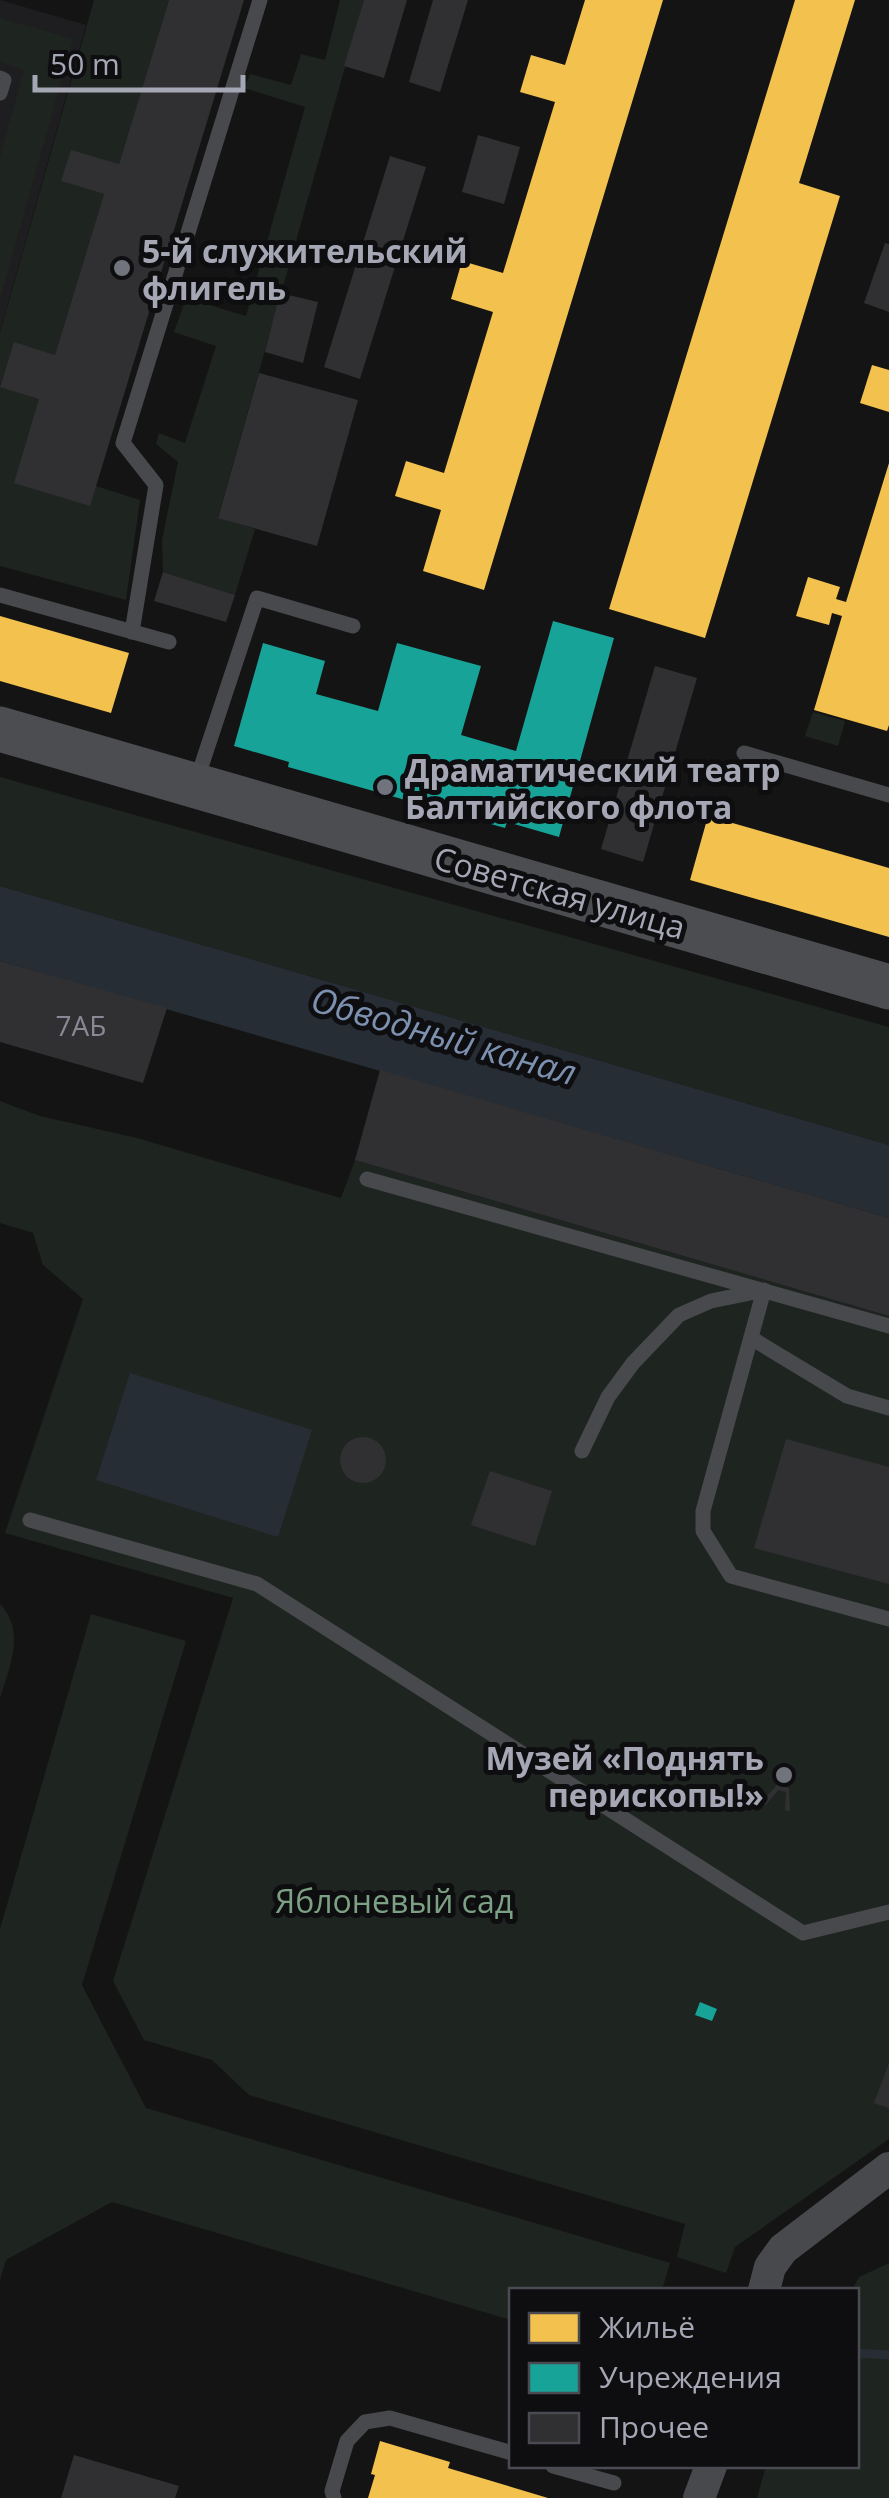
<svg xmlns="http://www.w3.org/2000/svg" width="889" height="2498" viewBox="0 0 889 2498" font-family="'Open Sans',sans-serif">
<style>
.built{fill:#1e1e20}
.green{fill:#1e241f}
.water{fill:#272d35}
.homes{fill:#f2c14e}
.public{fill:#17a398}
.lines{fill:none;stroke-linecap:round;stroke-linejoin:round}
.stream{stroke:#272d35;stroke-width:9}
.building{fill:#303032}
.lane{stroke:#48494c;stroke-width:15}
.street{stroke:#48494c;stroke-width:32}
.secondary{stroke:#4c4d50;stroke-width:45}
.poi-dot{fill:#72747d;stroke:#0e0e10;stroke-width:4}
.labels{text-anchor:middle;dominant-baseline:central;stroke-width:10;stroke-linejoin:round;paint-order:stroke}
.number-label{font-size:28px;fill:#888994}
.poi-label{font-size:32px;font-weight:bold;fill:#a5a7b5;stroke:#0e0e10;text-anchor:start}
.street-label{font-size:32px;fill:#a5a7b5;stroke:#0e0e10}
.park-label{font-size:32px;fill:#7ca083;stroke:#0e0e10}
.water-label{font-size:35px;font-style:italic;fill:#7c90b0;stroke:#0e0e10}
</style>
<rect width="100%" height="100%" fill="#141414"/>
<path class="built" d="M0,0L86,25L0,332Z"/>
<g class="green">
<path d="M94,0H169L119,164L71,151L62,181L104,194L55,355L14,343L0,386L39,399L96,486L140,500L126,600L0,566V333Z"/>
<path d="M340,0H364L218,517L255,529L235,595L163,572L162,540L178,462L156,444L159,433L185,443L216,346L174,332L186,298L246,316L305,107L244,88L250,74L291,85L301,54L325,60Z"/>
<path d="M0,18L73,39L0,299V157L24,70L0,62Z"/>
<path d="M813,712L845,721L838,746L805,736Z"/>
<path d="M0,777L889,1027V1145L0,886Z"/>
<path d="M0,1101L40,1116L137,1138L341,1198L355,1160L889,1316V2139L735,2247L726,2273L677,2257L685,2224L249,2095L212,2060L144,2040L113,1981L233,1598L5,1533L83,1299L43,1265L33,1233L0,1223Z"/>
<path d="M0,1604C26,1632 10,1666 0,1698Z"/>
<path d="M91,1614L186,1641L82,1985L146,2108L670,2263L662,2290H512L511,2320L112,2202L6,2260L0,2280V1929Z"/>
<path d="M889,2263V2498H757L766,2466H856V2290H852L859,2277Z"/>
</g>
<g class="water">
<path d="M0,886L889,1145V1218L0,961Z"/>
<path d="M130,1373L312,1430L278,1537L96,1480Z"/>
</g>
<g class="homes">
<path d="M585,0H663L484,590L423,571L441,510L395,496L406,461L444,473L493,312L451,299L462,261L503,273L555,102L520,92L531,55L565,65Z"/>
<path d="M795,0H855L799,183L840,196L705,638L609,609Z"/>
<path d="M872,365L889,370V412L860,403Z"/>
<path d="M889,463V725L887,731L814,710L842,616L832,613L829,625L796,616L808,577L840,587L836,599L846,602Z"/>
<path d="M0,616L129,653L111,713L0,681Z"/>
<path d="M708,816L889,868V937L690,880Z"/>
<path d="M380,2441L450,2462L448,2468L548,2498H368L375,2475L371,2474Z"/>
</g>
<g class="public">
<path d="M553,621L614,638L559,837L507,822L505,828L288,767L289,762L234,746L263,643L325,661L316,694L378,711L397,643L481,666L461,735L516,751Z"/>
<path d="M700,2002L717,2009L712,2021L695,2015Z"/>
</g>
<g class="lines">
<path class="stream" d="M856,2353L889,2355"/>
</g>
<g class="building">
<path d="M169,0H244L90,506L14,483L39,399L0,387L14,342L55,355L104,194L61,181L71,150L119,164Z"/>
<path d="M364,0H407L384,78L344,66Z"/>
<path d="M433,0H468L440,92L409,82Z"/>
<path d="M478,135L520,147L504,204L462,192Z"/>
<path d="M390,156L426,167L360,379L324,367Z"/>
<path d="M885,243L889,244V312L864,303Z"/>
<path d="M280,293L318,302L303,363L265,352Z"/>
<path d="M259,373L358,400L317,546L218,518Z"/>
<path d="M163,572L235,595L226,622L154,601Z"/>
<path d="M655,666L697,678L643,862L601,849Z"/>
<path d="M0,961L167,1008L143,1083L0,1042Z"/>
<path d="M380,1070L889,1218V1316L355,1160Z"/>
<circle cx="363" cy="1460" r="23"/>
<path d="M786,1439L889,1467V1584L754,1548Z"/>
<path d="M490,1471L552,1491L535,1546L471,1525Z"/>
<path d="M777,1785L789,1788L790,1811L785,1810L786,1792L778,1790L766,1805L760,1803Z"/>
<path d="M889,2063V2108L874,2103Z"/>
<path d="M74,2455L179,2486L175,2498H61Z"/>
</g>
<g class="lines">
<g class="lane">
<path d="M0,78L4,80L0,93"/>
<path d="M0,595L169,642"/>
<path d="M132,632L156,485L123,443L260,0"/>
<path d="M744,753L889,795"/>
<path d="M196,782L257,598L353,626"/>
<path d="M367,1179L889,1326"/>
<path d="M751,1338L847,1396L889,1408"/>
<path d="M582,1451L608,1397L633,1363L679,1315L711,1301L764,1290L703,1511V1531L731,1576L889,1619"/>
<path d="M30,1520L257,1584L803,1933L889,1912"/>
<path d="M553,2466L614,2483"/>
<path d="M334,2498L332,2491L347,2441L365,2422L390,2418L512,2453"/>
</g>
<g class="street">
<path d="M764,2290L770,2267L783,2249L889,2168"/>
<path d="M699,2498L711,2466"/>
</g>
<path class="secondary" d="M0,729L889,987"/>
</g>
<g class="poi-dot">
<circle cx="122" cy="268" r="10"/>
<circle cx="385" cy="787" r="10"/>
<circle cx="784" cy="1775" r="10"/>
</g>
<g class="labels">
<g class="number-label">
<text x="81" y="1025">7АБ</text>
</g>
<g class="poi-label">
<text x="142" y="250">5-й служительский<tspan x="142" dy="37">флигель</tspan></text>
<text x="405" y="769">Драматический театр<tspan x="405" dy="37">Балтийского флота</tspan></text>
<text x="764" y="1757" text-anchor="end">Музей «Поднять<tspan x="764" dy="37">перископы!»</tspan></text>
</g>
<g class="street-label">
<text transform="translate(560 892) rotate(16)">Советская улица</text>
</g>
<g class="park-label">
<text x="394" y="1900">Яблоневый сад</text>
</g>
<g class="water-label">
<text transform="translate(444 1035) rotate(16)">Обводный канал</text>
</g>
</g>
<rect x="509" y="2288" width="350" height="180" fill="#0e0e10" stroke="#4a4b52" stroke-width="2.5"/>
<rect x="529" y="2313" width="50" height="30" fill="#f2c14e" stroke="#4a4b52" stroke-width="2.5"/>
<text x="599" y="2338" font-size="30" fill="#a5a7b5">Жильё</text>
<rect x="529" y="2363" width="50" height="30" fill="#17a398" stroke="#4a4b52" stroke-width="2.5"/>
<text x="599" y="2388" font-size="30" fill="#a5a7b5">Учреждения</text>
<rect x="529" y="2413" width="50" height="30" fill="#303032" stroke="#4a4b52" stroke-width="2.5"/>
<text x="599" y="2438" font-size="30" fill="#a5a7b5">Прочее</text>
<path d="M35 75v15h208v-15" fill="none" stroke="#a5a7b5" stroke-width="5"/>
<text x="50" y="75" font-size="30" fill="#a5a7b5" stroke="#0e0e10" stroke-width="8" paint-order="stroke">50 m</text>
</svg>
